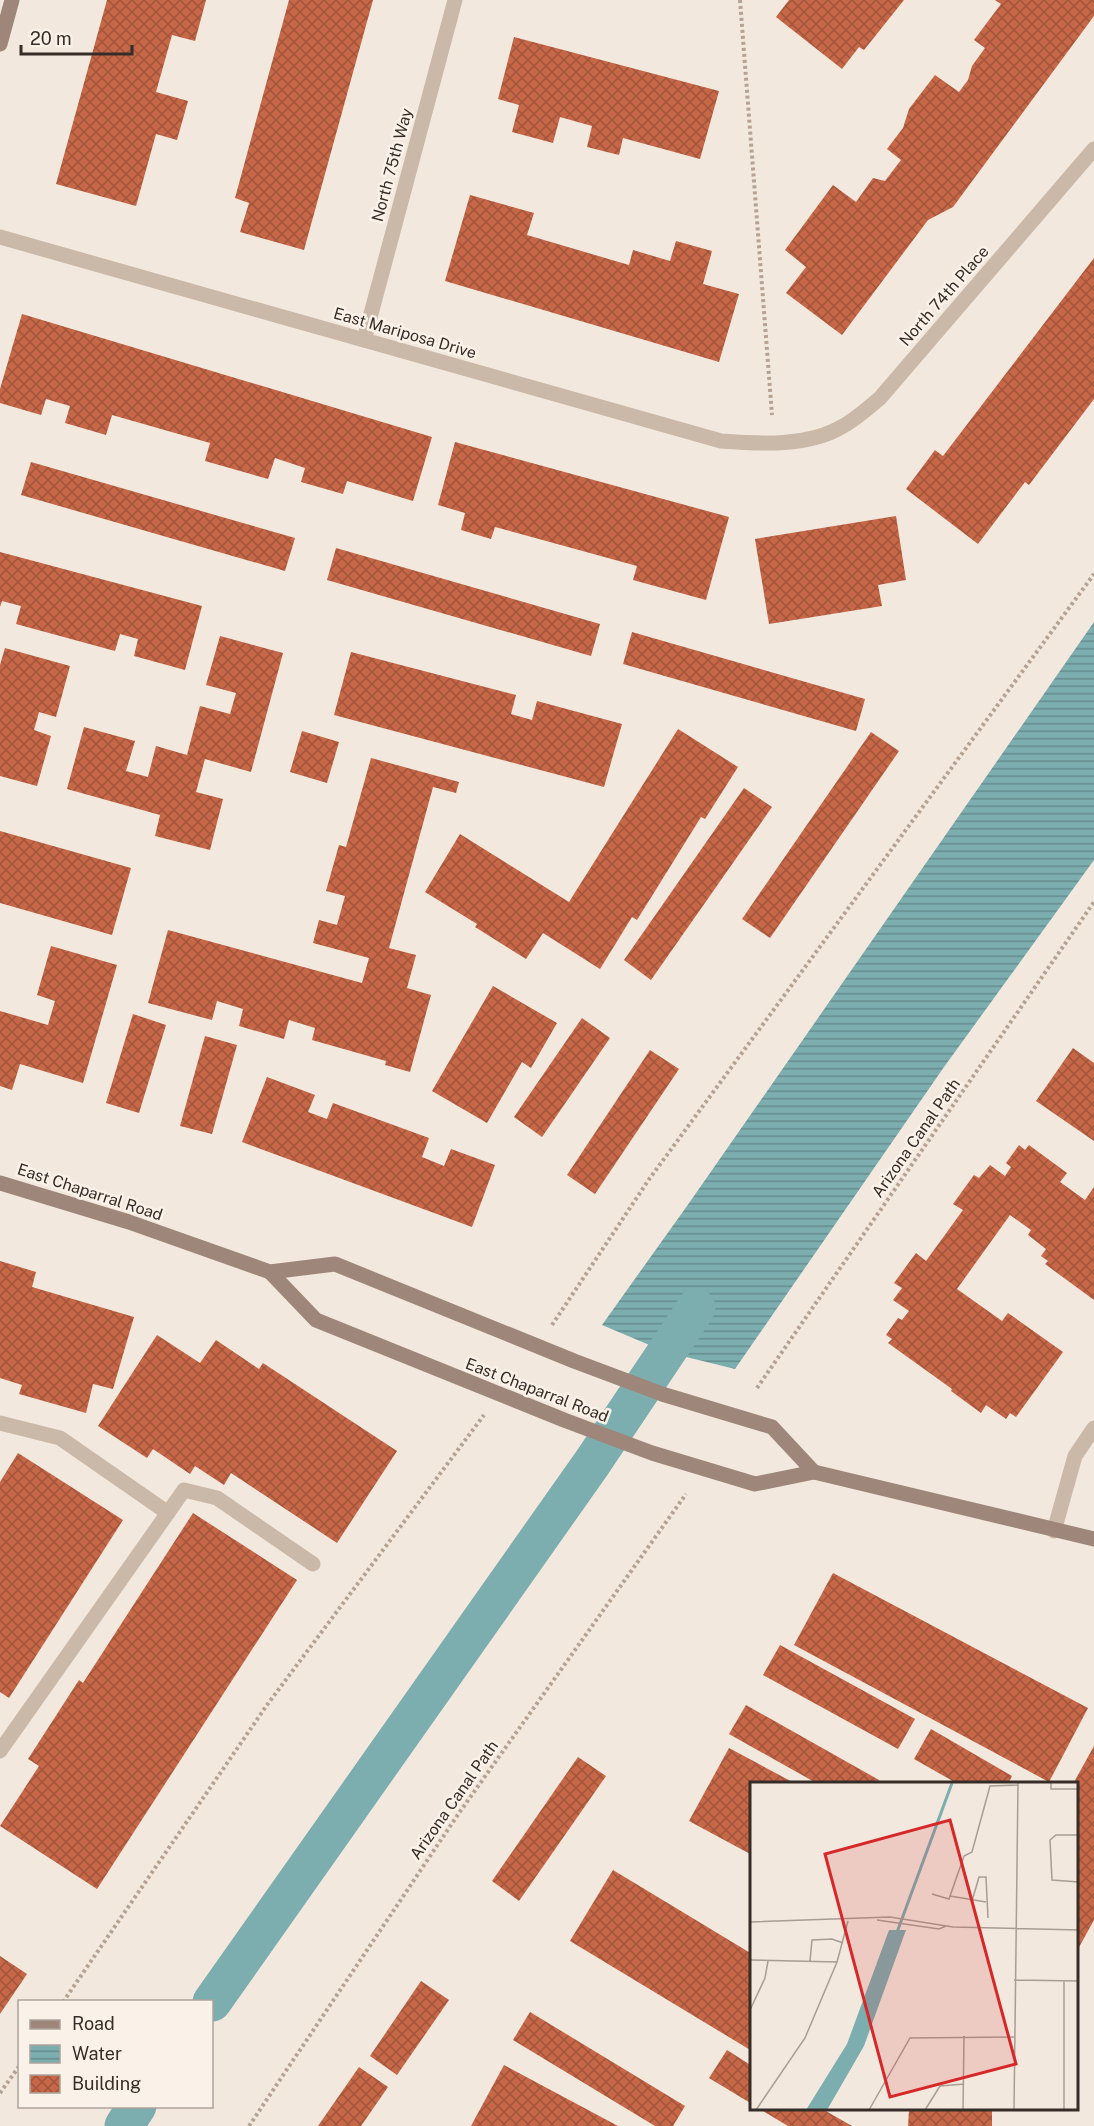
<svg xmlns="http://www.w3.org/2000/svg" width="1094" height="2126" viewBox="0 0 1094 2126" font-family="'Public Sans',sans-serif">
<style>
.water{fill:url(#water-rules)}
.lines{fill:none;stroke-linecap:round;stroke-linejoin:round}
.canal{stroke:#7cadaf;stroke-width:39}
.building{fill:url(#building-cross-hatch)}
.path{stroke:#b6a293;stroke-width:4;stroke-dasharray:3 3;stroke-linecap:butt}
.lane{stroke:#cab8a8;stroke-width:15}
.street{stroke:#cab8a8;stroke-width:15}
.secondary{stroke:#9e877a;stroke-width:15}
.labels{text-anchor:middle;dominant-baseline:central;stroke-width:5;stroke-linejoin:round;paint-order:stroke}
.street-label{font-size:16px;fill:#372d28;stroke:#faf2e9}
.inset-river{fill:none;stroke:#7cadaf;stroke-width:3}
.inset-road{fill:none;stroke:#a79d95;stroke-width:1.5}
.view{fill:#d62828;fill-opacity:0.15;stroke:#d62828;stroke-width:3}
.inset-edge{fill:none;stroke:#372d28;stroke-width:3}
</style>
<defs>
<pattern id="water-rules" width="6" height="5" patternUnits="userSpaceOnUse" patternTransform="scale(1.5)"><rect width="6" height="5" fill="#7cadaf"/><path d="M0 2.5h6" fill="none" stroke="#668d8e"/></pattern>
<pattern id="building-cross-hatch" width="8" height="8" patternUnits="userSpaceOnUse" patternTransform="scale(1.5)"><rect width="8" height="8" fill="#c66747"/><path d="M0 0l8 8M0 8l8-8" fill="none" stroke="#a2553b"/></pattern>
</defs>
<rect width="100%" height="100%" fill="#f2e8dd"/>
<path class="water" d="M1094,622V860L944,1067L735,1369L666,1352L602,1325L687,1206Z"/>
<g class="lines">
<g class="canal">
<path d="M212,2002L592,1463L696,1308"/>
<path d="M124,2126L137,2106"/>
</g>
</g>
<g class="building">
<path d="M107,0H206L195,41L172,35L156,92L188,101L177,140L156,134L136,206L56,184Z"/>
<path d="M289,0H373L304,250L240,232L249,203L235,198Z"/>
<path d="M789,0H904L864,50L859,47L842,69L776,17Z"/>
<path d="M995,0H1094V16L953,207L928,220L842,335L786,293L806,267L785,250L833,185L856,202L873,178L885,181L901,160L887,149L903,128L909,109L935,75L959,92L968,80L972,66L985,48L974,40L1001,4Z"/>
<path d="M514,37L719,91L700,159L623,138L619,155L587,147L592,126L560,117L553,143L512,132L519,105L498,99Z"/>
<path d="M470,195L534,213L527,235L629,265L633,250L670,261L676,241L712,251L703,284L739,294L719,362L445,281Z"/>
<path d="M1094,258V399L1029,485L1025,482L978,544L906,489L935,450L943,456Z"/>
<path d="M22,314L432,437L413,501L347,481L343,494L301,482L305,468L275,458L268,479L205,461L210,443L112,415L106,435L65,423L70,406L46,399L41,415L0,403V389Z"/>
<path d="M455,442L729,517L706,600L633,580L637,566L495,527L491,539L461,530L465,513L438,505Z"/>
<path d="M31,462L295,538L285,571L21,495Z"/>
<path d="M896,516L906,580L878,585L882,606L769,624L755,539Z"/>
<path d="M336,548L600,624L591,656L327,580Z"/>
<path d="M0,552L202,606L185,670L134,656L138,639L120,634L115,651L16,624L21,606L2,601L0,607Z"/>
<path d="M632,632L865,699L856,731L623,664Z"/>
<path d="M220,636L283,653L251,772L205,759L196,792L223,799L210,850L155,836L160,815L67,789L84,727L135,741L126,771L148,777L156,746L187,755L200,706L230,714L236,693L206,685Z"/>
<path d="M5,648L70,666L56,717L39,712L34,730L51,736L37,786L0,776V665Z"/>
<path d="M351,652L516,695L511,714L532,720L537,701L622,724L604,787L334,715Z"/>
<path d="M678,729L738,767L705,819L701,817L637,920L632,917L600,969L543,933L526,959L475,927L477,924L425,892L460,834L569,902Z"/>
<path d="M302,731L339,742L327,783L290,772Z"/>
<path d="M871,732L899,751L770,938L742,919Z"/>
<path d="M371,758L459,782L456,793L433,787L389,948L416,955L407,988L431,995L410,1072L385,1065L386,1061L312,1040L315,1028L289,1020L284,1039L239,1026L243,1009L217,1001L212,1020L148,1003L168,930L362,983L369,958L313,943L319,920L337,925L345,896L326,891L339,845L346,847Z"/>
<path d="M744,788L772,807L651,980L624,960Z"/>
<path d="M0,831L131,868L112,935L0,903Z"/>
<path d="M51,946L117,965L83,1083L20,1064L12,1090L0,1086V1011L48,1025L55,1001L37,995Z"/>
<path d="M493,986L557,1023L531,1068L522,1062L487,1123L432,1091Z"/>
<path d="M133,1014L166,1025L139,1113L106,1103Z"/>
<path d="M582,1018L610,1038L542,1137L514,1117Z"/>
<path d="M205,1036L237,1045L212,1134L180,1126Z"/>
<path d="M1073,1048L1094,1063V1141L1036,1101Z"/>
<path d="M650,1050L679,1069L595,1194L567,1175Z"/>
<path d="M267,1077L315,1095L308,1112L327,1119L333,1103L429,1138L422,1157L444,1166L451,1149L495,1165L472,1227L242,1142Z"/>
<path d="M1019,1145L1025,1150L1029,1145L1067,1173L1060,1182L1085,1200L1094,1187V1300L1045,1264L1048,1261L1041,1256L1046,1249L1028,1235L1031,1230L1010,1215L957,1289L1002,1321L1008,1313L1063,1352L1016,1417L1010,1413L1006,1419L986,1405L981,1413L951,1391L952,1389L888,1343L892,1339L886,1335L898,1318L902,1320L909,1311L893,1300L902,1288L894,1283L916,1253L926,1261L963,1210L953,1204L974,1175L979,1178L990,1165L1005,1176L1011,1167L1006,1163Z"/>
<path d="M0,1261L36,1272L32,1287L134,1317L113,1389L93,1384L86,1413L19,1394L22,1385L0,1378Z"/>
<path d="M157,1335L200,1363L216,1340L259,1369L263,1363L397,1451L337,1543L231,1473L224,1485L195,1466L190,1474L153,1449L147,1458L98,1426Z"/>
<path d="M18,1453L123,1520L9,1698L0,1692V1482Z"/>
<path d="M193,1513L297,1580L97,1889L0,1826L39,1766L28,1759L79,1680L83,1683Z"/>
<path d="M833,1573L1088,1708L1049,1782L794,1645Z"/>
<path d="M780,1645L915,1719L898,1749L763,1675Z"/>
<path d="M746,1705L879,1780L877,1784H818L729,1734Z"/>
<path d="M931,1729L1012,1776L1008,1784H958L914,1759Z"/>
<path d="M1094,1746V1920L1078,1949V1784H1073Z"/>
<path d="M729,1748L796,1784H752V1855L689,1821Z"/>
<path d="M578,1757L606,1776L519,1901L492,1881Z"/>
<path d="M613,1870L752,1954V2051L570,1941Z"/>
<path d="M0,1956L27,1974L0,2014Z"/>
<path d="M421,1981L449,2000L397,2075L370,2056Z"/>
<path d="M530,2012L685,2106L673,2126H655L513,2040Z"/>
<path d="M727,2050L752,2066V2104L709,2078Z"/>
<path d="M504,2065L618,2126H471Z"/>
<path d="M359,2067L388,2087L361,2126H318Z"/>
<path d="M761,2110H824L852,2126H788Z"/>
<path d="M909,2110H992V2126H908Z"/>
</g>
<g class="lines">
<g class="path">
<path d="M740,0L772,415"/>
<path d="M552,1325L650,1178L1094,574"/>
<path d="M757,1388L1094,902"/>
<path d="M63,2002L267,1705L484,1415"/>
<path d="M0,2093L20,2065"/>
<path d="M249,2126L459,1813L686,1494"/>
</g>
<g class="lane">
<path d="M0,1423L60,1438L168,1513"/>
<path d="M0,1751L184,1490L217,1498L313,1564"/>
</g>
<g class="street">
<path d="M0,237L721,441C760,444 809,447 843,426C856,419 868,408 880,398L1094,149"/>
<path d="M364,340L455,0"/>
<path d="M1054,1531L1075,1456L1094,1428"/>
</g>
<g class="secondary">
<path d="M0,44L12,0"/>
<path d="M0,1183L129,1222L270,1272L316,1320L564,1420L652,1453L755,1484L814,1472L1094,1539"/>
<path d="M270,1272L335,1264L574,1361L662,1394L772,1427L814,1472"/>
</g>
</g>
<g class="labels">
<g class="street-label">
<text transform="translate(392 165) rotate(-75)">North 75th Way</text>
<text transform="translate(944 296) rotate(-49)">North 74th Place</text>
<text transform="translate(405 333) rotate(16)">East Mariposa Drive</text>
<text transform="translate(916 1138) rotate(-55)">Arizona Canal Path</text>
<text transform="translate(90 1192) rotate(18)">East Chaparral Road</text>
<text transform="translate(537 1390) rotate(21)">East Chaparral Road</text>
<text transform="translate(454 1800) rotate(-55)">Arizona Canal Path</text>
</g>
</g>
<g transform="translate(750 1782)">
<rect width="328" height="328" fill="#f2e8dd"/>
<path d="M139,148H156L114,264L77,328H56L97,262Z" fill="#7cadaf"/>
<path class="inset-river" d="M146,153L202,1"/>
<path class="inset-road" d="M301,1V7H329M329,53H306L300,58L302,98L329,100M182,112L199,117L214,74L222,70L240,4L268,3M200,114L236,120M222,119L229,95H236L238,136M127,138L189,147L196,144M0,140L140,135L203,145L329,148M0,178L87,180M60,179L62,158L82,157L93,161M264,198L329,199M0,228L15,196L18,179M6,328L55,256L87,180L98,139M119,328L160,256L264,255M175,328L190,304L214,302M213,328L214,254M264,328L268,1M314,328V199"/>
<path class="view" d="M200,38L266,282L140,315L75,72Z"/>
<rect width="328" height="328" class="inset-edge"/>
</g>
<rect x="18" y="2000" width="195" height="108" fill="#faf2e9" stroke="#aca39c" stroke-width="1.5"/>
<rect x="30" y="2020" width="30" height="9" fill="#9e877a" stroke="#aca39c" stroke-width="1.5"/>
<text x="72" y="2030" font-size="18" fill="#372d28">Road</text>
<rect x="30" y="2045" width="30" height="18" fill="url(#water-rules)" stroke="#aca39c" stroke-width="1.5"/>
<text x="72" y="2060" font-size="18" fill="#372d28">Water</text>
<rect x="30" y="2075" width="30" height="18" fill="url(#building-cross-hatch)" stroke="#aca39c" stroke-width="1.5"/>
<text x="72" y="2090" font-size="18" fill="#372d28">Building</text>
<path d="M21 45v9h111v-9" fill="none" stroke="#372d28" stroke-width="3"/>
<text x="30" y="45" font-size="18" fill="#372d28" stroke="#faf2e9" stroke-width="4.5" paint-order="stroke">20 m</text>
</svg>
